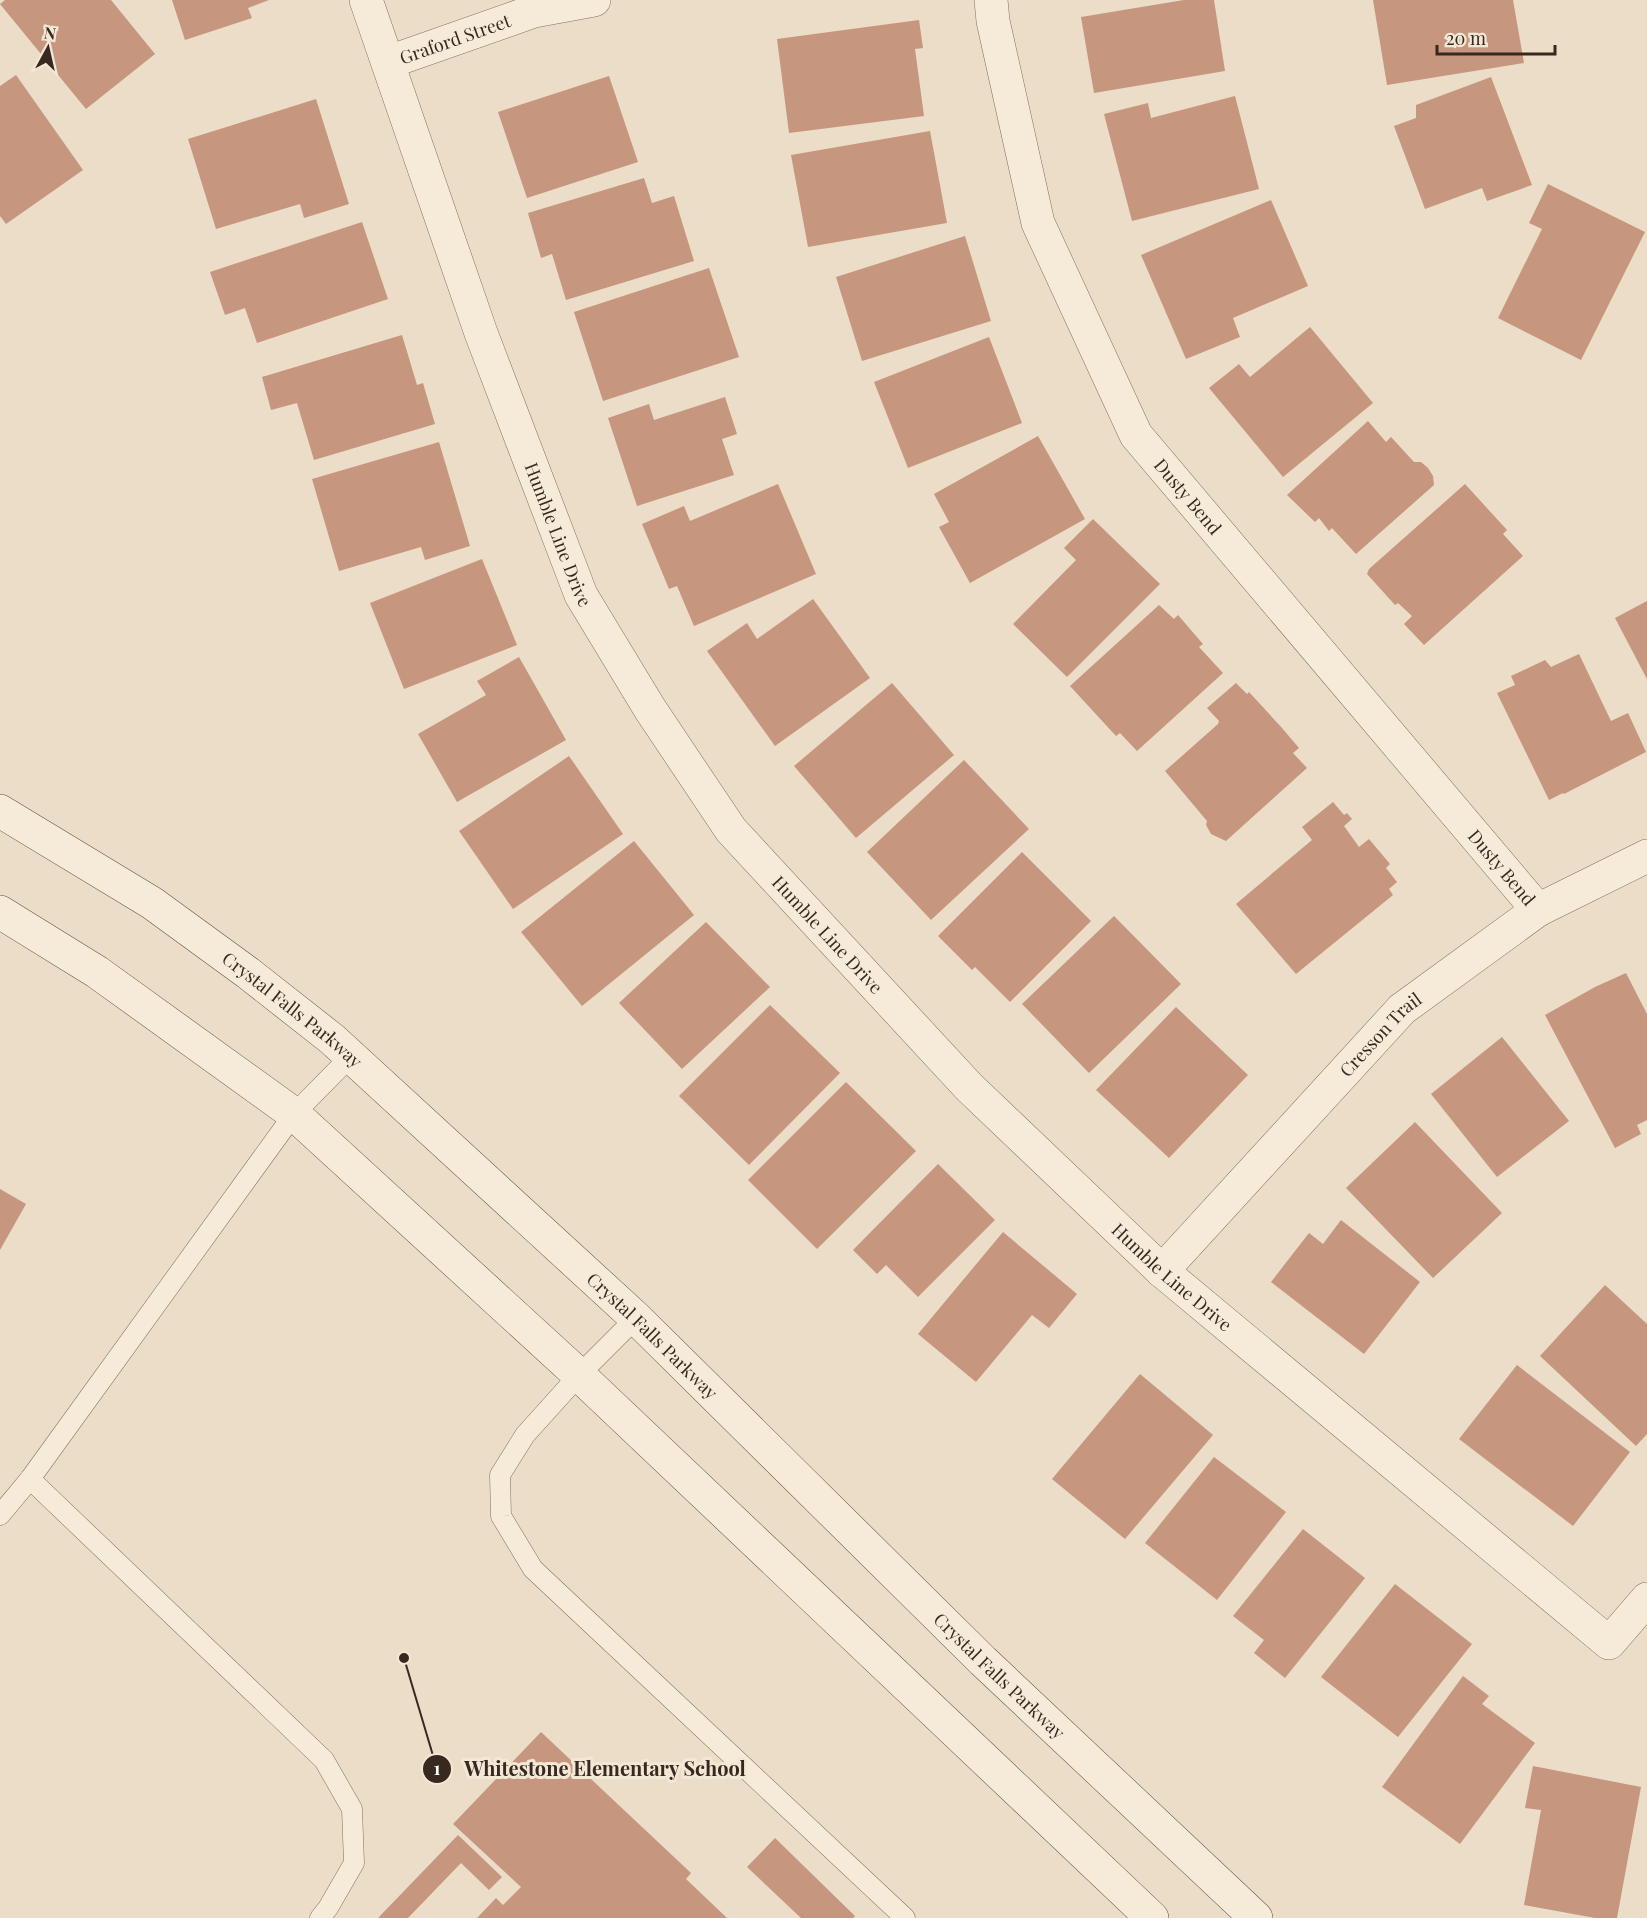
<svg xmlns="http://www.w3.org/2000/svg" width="1647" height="1918" viewBox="0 0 1647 1918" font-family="'Playfair Display',serif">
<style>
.building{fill:#c6967f}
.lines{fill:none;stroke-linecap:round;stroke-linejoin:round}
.lane-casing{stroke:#856f5d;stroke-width:21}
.street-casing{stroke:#856f5d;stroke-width:34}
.secondary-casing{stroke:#675040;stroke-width:34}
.lane{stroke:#f6ebd9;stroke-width:20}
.street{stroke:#f6ebd9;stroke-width:33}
.secondary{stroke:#f6ebd9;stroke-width:33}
.labels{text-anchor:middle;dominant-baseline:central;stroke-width:6;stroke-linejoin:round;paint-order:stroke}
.street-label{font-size:18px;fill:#372920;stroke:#f3e8d6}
.leader{fill:none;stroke:#372920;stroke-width:2}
.callout-dot{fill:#372920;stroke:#f3e8d6;stroke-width:2}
.mark-label{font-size:18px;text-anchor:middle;font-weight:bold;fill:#fff}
.callout-label{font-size:20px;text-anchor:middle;font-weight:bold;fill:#372920;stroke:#f3e8d6;stroke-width:6;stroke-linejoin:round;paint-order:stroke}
</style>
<rect width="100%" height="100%" fill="#ebddc7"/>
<g class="building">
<path d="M5,0H111L155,54L86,109L0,4Z"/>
<path d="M172,0H269L248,8L252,18L185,40Z"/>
<path d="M1184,0H1214L1225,71L1094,93L1081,17Z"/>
<path d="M1373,0H1513L1524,63L1387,85Z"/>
<path d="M919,20L923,48L915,49L924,116L789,133L777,39Z"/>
<path d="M16,75L83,170L6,224L0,216V86Z"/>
<path d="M609,76L638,162L527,198L498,112Z"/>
<path d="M1491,77L1532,185L1487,201L1482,188L1425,209L1394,126L1416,118V105Z"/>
<path d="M1235,96L1259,189L1132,221L1104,114L1148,103L1151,118Z"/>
<path d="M316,99L349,204L304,218L300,204L216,229L188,139Z"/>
<path d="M930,131L947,223L808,247L791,155Z"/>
<path d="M644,178L652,203L674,196L694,261L566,300L552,254L541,258L528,213Z"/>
<path d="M1548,184L1645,232L1581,360L1498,318L1542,229L1529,223Z"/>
<path d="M1271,200L1308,286L1233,318L1240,337L1186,359L1141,255Z"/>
<path d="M362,222L388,299L257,343L245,308L225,315L210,272Z"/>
<path d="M965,236L991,321L862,361L836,277Z"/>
<path d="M709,268L739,357L603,401L574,312Z"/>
<path d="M1310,327L1373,403L1283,477L1209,388L1239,364L1250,377Z"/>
<path d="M402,335L417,385L423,383L435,424L314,460L297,403L271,410L262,377Z"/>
<path d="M989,337L1022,423L908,468L874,382Z"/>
<path d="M725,397L737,434L722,439L734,475L637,506L608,418L649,404L654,420Z"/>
<path d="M1368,421L1386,442L1391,437L1414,462H1421L1428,468L1433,476L1434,485L1356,554L1332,528L1329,531L1319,518L1315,522L1287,495Z"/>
<path d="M1038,436L1085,519L970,583L939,527L949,522L934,494Z"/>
<path d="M439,442L470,546L425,560L421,547L339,571L312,479Z"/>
<path d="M778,484L816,574L694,626L677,586L669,589L642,524L684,506L690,521Z"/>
<path d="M1465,484L1507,530L1503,534L1523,556L1424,645L1404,624L1412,616L1398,603L1395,605L1367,574L1369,569Z"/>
<path d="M1093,519L1160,584L1067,677L1013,624L1076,560L1064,548Z"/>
<path d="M482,559L517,645L404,689L370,603Z"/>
<path d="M813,599L870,678L775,746L707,651L747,623L757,639Z"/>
<path d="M1647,601V679L1615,618Z"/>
<path d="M1159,605L1174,619L1178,615L1203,644L1199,647L1223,673L1137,751L1120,733L1116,736L1070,686Z"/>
<path d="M1579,654L1611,721L1628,713L1646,752L1564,794L1563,793L1549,800L1497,693L1515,685L1511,676L1545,660L1551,667Z"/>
<path d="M519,657L566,740L457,802L418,734L486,695L477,681Z"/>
<path d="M892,683L954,755L856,838L794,766Z"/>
<path d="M1236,683L1247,694L1249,692L1282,728L1299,748L1293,753L1307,768L1226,841L1211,834L1206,825L1207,821L1165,771L1218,724L1219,721L1207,708Z"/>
<path d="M569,756L623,834L513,909L459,831Z"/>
<path d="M964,760L1029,829L931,920L867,852Z"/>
<path d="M1333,802L1344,815L1347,813L1352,819L1344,826L1359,847L1369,839L1390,864L1386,868L1397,882L1389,889L1393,895L1296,974L1236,904L1312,840L1302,827Z"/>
<path d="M634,841L694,915L582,1006L521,932Z"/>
<path d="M1022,852L1091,921L1010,1002L975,967L972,970L938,936Z"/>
<path d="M1114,916L1181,984L1089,1073L1022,1004Z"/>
<path d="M706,922L770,987L682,1069L619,1003Z"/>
<path d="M1626,973L1647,1014V1120L1637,1125L1641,1134L1615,1148L1545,1015L1595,987Z"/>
<path d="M770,1005L840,1073L749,1165L679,1096Z"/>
<path d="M1176,1007L1248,1075L1169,1158L1096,1090Z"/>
<path d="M1502,1037L1569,1121L1497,1177L1431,1094Z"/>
<path d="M846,1082L916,1151L817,1249L748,1180Z"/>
<path d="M1415,1122L1502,1213L1433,1278L1346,1188Z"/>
<path d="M938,1164L995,1220L918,1297L886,1265L877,1274L853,1250Z"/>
<path d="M0,1189L26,1204L0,1250Z"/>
<path d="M1341,1220L1420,1282L1364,1354L1271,1282L1309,1233L1323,1244Z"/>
<path d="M1003,1232L1077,1294L1049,1328L1032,1315L976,1382L918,1334Z"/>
<path d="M1605,1285L1647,1324V1434L1636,1446L1540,1356Z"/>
<path d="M1517,1365L1630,1452L1573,1526L1459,1439Z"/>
<path d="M1140,1374L1213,1435L1125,1539L1052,1479Z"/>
<path d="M1214,1457L1286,1512L1217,1600L1145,1543Z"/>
<path d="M1303,1529L1365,1578L1285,1678L1254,1653L1264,1640L1233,1616Z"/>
<path d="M1395,1584L1472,1644L1398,1737L1321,1677Z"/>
<path d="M1463,1676L1489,1696L1482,1704L1535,1743L1460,1844L1382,1787Z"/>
<path d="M541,1732L691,1873L686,1879L727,1918H477L496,1898L503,1905L521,1887L453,1824Z"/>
<path d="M1533,1766L1641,1787L1617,1918H1595L1524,1905L1541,1810L1525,1808Z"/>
<path d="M458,1835L502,1877L489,1890L461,1863L408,1918H378Z"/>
<path d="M775,1838L855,1916L853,1918H801L747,1867Z"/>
</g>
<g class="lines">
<g class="lane-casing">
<g id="lane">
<path d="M636,1318L579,1375L525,1435L500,1475L501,1516L533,1569L905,1918"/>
<path d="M30,1479L324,1760L352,1809L354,1863L328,1908L320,1918"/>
<path d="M0,1515L30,1479L294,1114L351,1056"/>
</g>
</g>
<g class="street-casing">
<g id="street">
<path id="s1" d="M366,0L481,333L581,595L650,709L731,830L969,1087L1162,1271L1609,1643L1647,1599"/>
<path id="s2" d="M991,0L993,21L1038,223L1136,435L1538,910"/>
<path id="s3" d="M389,62L534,11L594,0"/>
<path id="s4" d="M1162,1271L1402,1009L1538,910L1647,856"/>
</g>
</g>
<g class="secondary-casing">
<g id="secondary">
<path id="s5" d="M0,811L152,903L248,973L332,1039L636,1318L983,1661L1256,1918"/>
<path d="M0,912L97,972L294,1114L579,1375L1152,1918"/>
</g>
</g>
<use href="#lane" class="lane"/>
<use href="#street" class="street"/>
<use href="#secondary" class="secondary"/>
</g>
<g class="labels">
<g class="street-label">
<text stroke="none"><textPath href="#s3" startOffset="70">Graford Street</textPath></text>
<text stroke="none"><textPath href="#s2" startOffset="542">Dusty Bend</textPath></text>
<text stroke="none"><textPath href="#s1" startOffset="568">Humble Line Drive</textPath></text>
<text stroke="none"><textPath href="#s2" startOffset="1028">Dusty Bend</textPath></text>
<text stroke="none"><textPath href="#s1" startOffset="1054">Humble Line Drive</textPath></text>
<text stroke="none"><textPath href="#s5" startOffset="354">Crystal Falls Parkway</textPath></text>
<text stroke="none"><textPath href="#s4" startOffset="322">Cresson Trail</textPath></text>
<text stroke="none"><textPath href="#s1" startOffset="1540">Humble Line Drive</textPath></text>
<text stroke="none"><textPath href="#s5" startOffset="840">Crystal Falls Parkway</textPath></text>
<text stroke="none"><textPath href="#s5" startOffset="1326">Crystal Falls Parkway</textPath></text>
</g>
</g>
<path class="leader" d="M404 1658L437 1769"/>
<g class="callout-dot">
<circle cx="404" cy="1658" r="6"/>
<circle cx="437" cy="1769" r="15"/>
</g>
<g class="mark-label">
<text x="437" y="1775">1</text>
</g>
<g class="callout-label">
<text x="605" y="1776">Whitestone Elementary School</text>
</g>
<g transform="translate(48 48) rotate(8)" stroke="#f3e8d6" stroke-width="4.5" paint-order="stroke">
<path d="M0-4.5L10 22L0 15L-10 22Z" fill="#372920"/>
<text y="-9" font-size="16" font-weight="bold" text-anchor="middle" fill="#372920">N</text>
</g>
<path d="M1437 45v9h118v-9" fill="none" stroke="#372920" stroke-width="3"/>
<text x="1446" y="45" font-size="18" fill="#372920" stroke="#f3e8d6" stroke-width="4.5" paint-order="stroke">20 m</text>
</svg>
